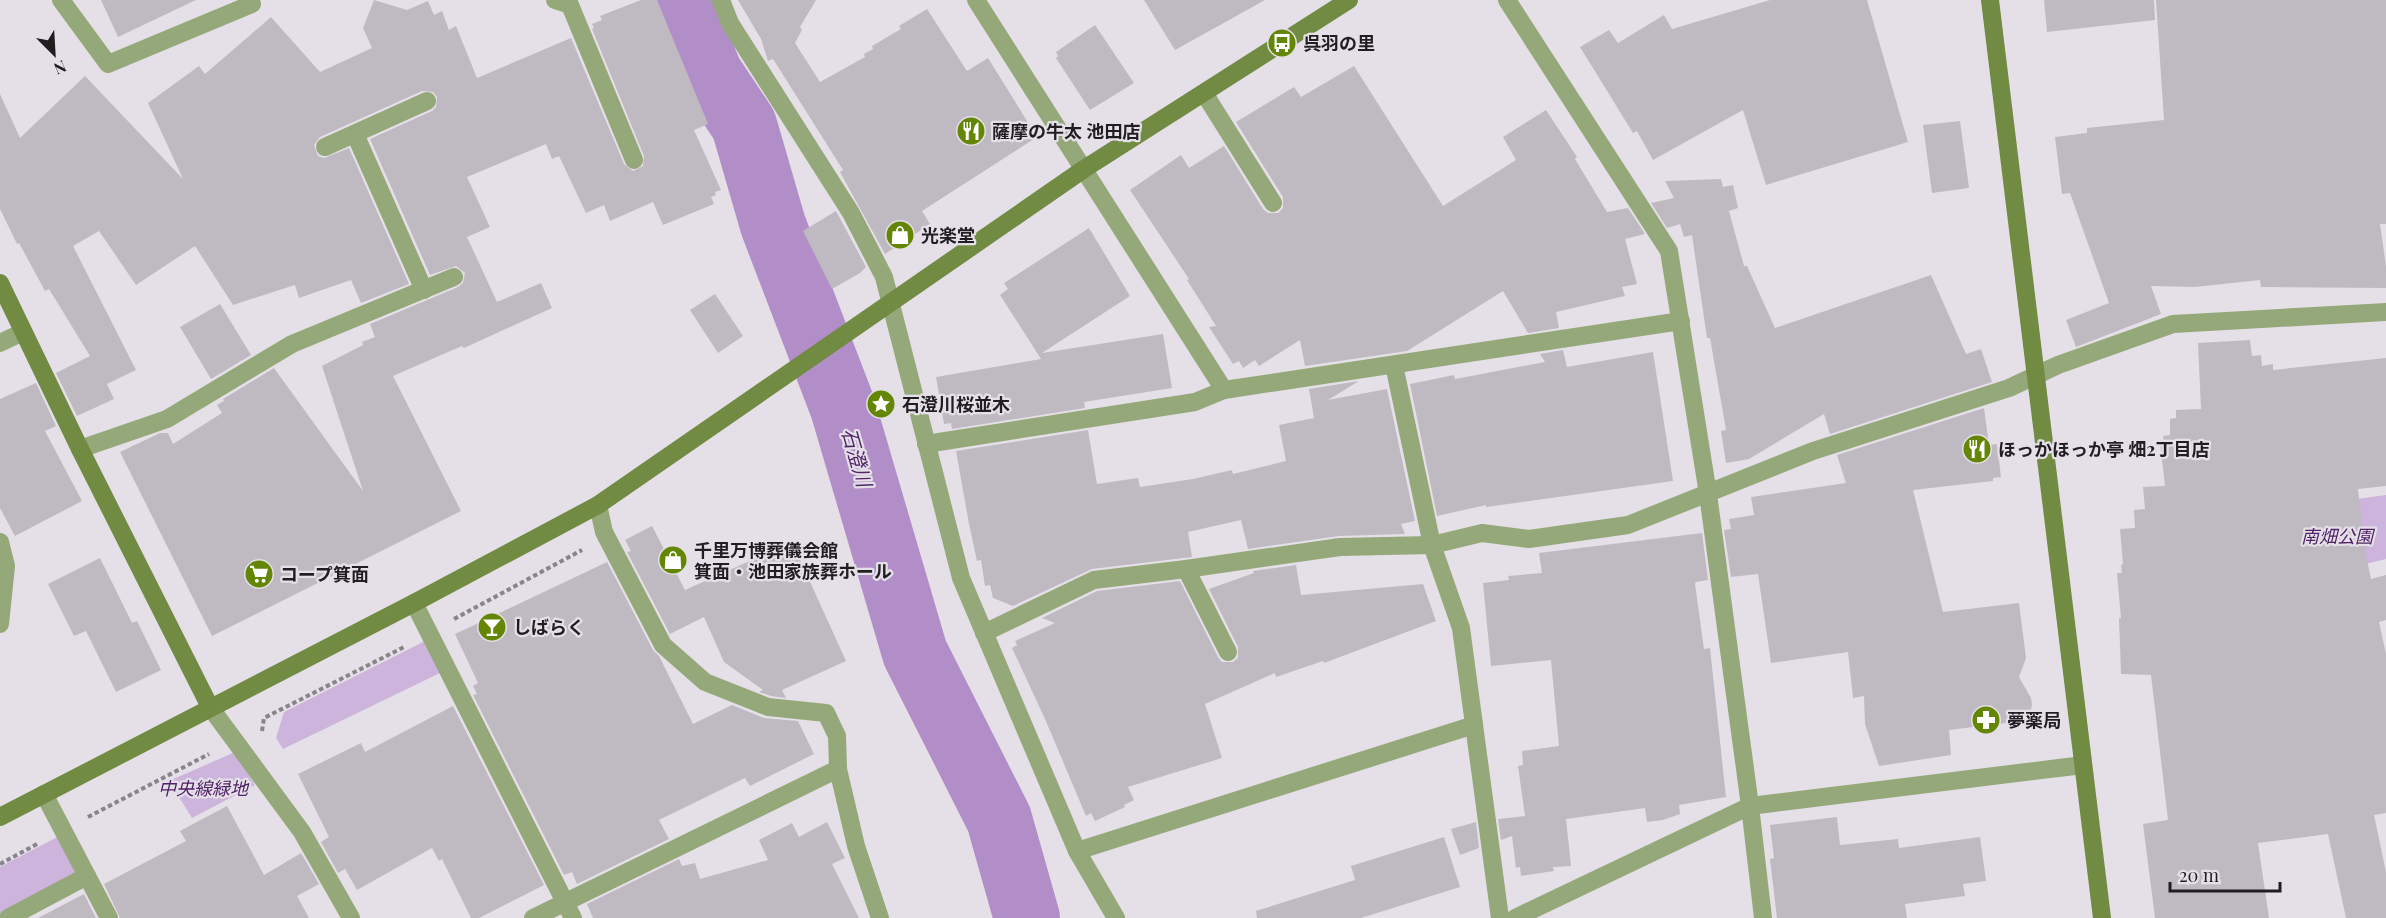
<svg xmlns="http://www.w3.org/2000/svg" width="2386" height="918" viewBox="0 0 2386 918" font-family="'Playfair Display','Noto Sans JP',serif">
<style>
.green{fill:#ccb4dc}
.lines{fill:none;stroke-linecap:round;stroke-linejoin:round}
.river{stroke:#b28ec8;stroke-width:66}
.building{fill:#bfbac2}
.path{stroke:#88848a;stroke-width:4;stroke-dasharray:4.5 3;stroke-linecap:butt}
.street{stroke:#95a879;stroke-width:18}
.secondary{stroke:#718b42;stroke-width:18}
.labels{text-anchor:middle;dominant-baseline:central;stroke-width:4.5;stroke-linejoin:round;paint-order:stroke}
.poi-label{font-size:18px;font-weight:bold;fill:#201e21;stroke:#e5e0e8;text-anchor:start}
.park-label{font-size:18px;font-style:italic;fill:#502268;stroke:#e5e0e8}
.water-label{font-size:20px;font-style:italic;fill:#53256b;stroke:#e5e0e8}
</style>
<rect width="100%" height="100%" fill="#e5e0e8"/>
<g class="green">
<path d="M2386,495V559L2306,578L2297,507Z"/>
<path d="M425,641L440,673L283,749L276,738L284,712Z"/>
<path d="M235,752L255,785L192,818L169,781Z"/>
<path d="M61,835L81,874L0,915V867Z"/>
</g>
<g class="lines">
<path class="river" d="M679,0L710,74L744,125L773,225L843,408L915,653L999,819L1027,918"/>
</g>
<g class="building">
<path d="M101,0H196L118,37Z"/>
<path d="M374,0L407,10L428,1L434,15L442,11L449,30L456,26L477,78L571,38L624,164L633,171L643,166L644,156L592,29L594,28L592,24L602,20L600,16L641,0H657L708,124L694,130L721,190L715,192L716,195L711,197L714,204L663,225L653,202L610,221L604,205L586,213L559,156L552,159L546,144L467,177L490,227L467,237L497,302L541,283L552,308L464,348L462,346L393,376L461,511L212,636L120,452L160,433H168L173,444L222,413L217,405L224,401L223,399L274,368L363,491L322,366L363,345L362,342L375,337L370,324L458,287L463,283L465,273L456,266L430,275L370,139L432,111L436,107L437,97L433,92L422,91L320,137L314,145L318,156L324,158L349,148L409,284L361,303L351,280L299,298L295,285L233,305L195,246L136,285L99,231L73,246L136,370L107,384L114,399L77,416L56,373L90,356L49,289L45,291L19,243L17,244L0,209V94L20,138L85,76L183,179L148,103L199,66L205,74L271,17L320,72L372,48L363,28Z"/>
<path d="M738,0H816L800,27L802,30L795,43L820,82L865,57L864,54L873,49L872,46L901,29L899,26L927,9L967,71L988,58L1037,137L922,211L930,224L885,254L840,172L843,170L773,59L768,61L761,39Z"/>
<path d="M1144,0H1265L1175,50Z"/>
<path d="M1770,0H1867L1908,142L1766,185L1743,110L1653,160L1637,131L1633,133L1580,47L1609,30L1618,43L1664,15L1672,29Z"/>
<path d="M2044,0H2154L2155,20L2047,32Z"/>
<path d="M2156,0H2386V224H2380L2386,266V288L2261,287L2260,280L2195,287L2151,286L2161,314L2076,347L2066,320L2109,303L2070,193L2062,194L2055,137L2087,133V128L2164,120Z"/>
<path d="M1095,25L1134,83L1090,110L1056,58L1058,56L1056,52Z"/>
<path d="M1354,66L1443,206L1516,160L1503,137L1546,110L1577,157L1575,159L1607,212L1628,208L1645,234L1625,239L1637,284L1622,287L1625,296L1556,312L1559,328L1528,333L1503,291L1407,351L1305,366L1300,340L1259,366L1255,360L1243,368L1239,361L1233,364L1209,327L1216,326L1187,280L1189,279L1130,190L1181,155L1189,168L1224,146L1263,209L1268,213H1278L1283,208V197L1236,122L1294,87L1301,97Z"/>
<path d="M1960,121L1969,188L1932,193L1923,125Z"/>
<path d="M1721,179L1723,187L1733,185L1738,208L1729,211L1744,266H1747L1775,328L1931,275L1966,354L1981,349L1992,382L1830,434L1824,414L1749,459L1726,463L1721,431L1726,430L1710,338H1707L1692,235L1684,237L1680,224L1667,228L1651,203L1674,198L1665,181Z"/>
<path d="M836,211L866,267L860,273L832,289L803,231Z"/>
<path d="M1089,228L1130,296L1042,353L1163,334L1172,388L1084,402L1085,408L952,429L951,423L944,424L936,377L1041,359L1000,295L1008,289L1004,283Z"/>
<path d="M715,294L743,336L718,353L690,310Z"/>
<path d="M220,304L251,355L211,379L180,327Z"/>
<path d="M2250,340L2252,356L2261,355L2262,366L2273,364V370L2386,358V486L2358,489L2365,550L2371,579L2386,575V620L2379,622L2386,654V813L2374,815L2386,872V918H2346L2328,834L2258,843L2269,918H2155L2143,824L2168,820L2151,675L2121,674L2119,618H2121L2117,573H2122L2121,565L2123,564L2120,529L2135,528L2134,510L2145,509L2143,487L2165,486L2160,443L2164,442L2163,436L2170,435V419L2176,418V410L2201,409L2198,343Z"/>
<path d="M1563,350L1567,367L1653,352L1673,481L1486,507V505L1437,516L1410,384L1454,375L1455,379L1545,362L1540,354Z"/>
<path d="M1359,381L1328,400L1387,389L1415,521L1401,524L1405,534L1339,536L1248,549L1241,520L1188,532L1192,557L1092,569L1013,606L993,598L990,585L985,586L981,560L977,561L969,524L956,451L1088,430L1097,484L1138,478L1140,487L1193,479L1232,470L1233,474L1286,461L1279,425L1314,418L1309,389Z"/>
<path d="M36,383L56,426L45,431L82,501L15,536L0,508V399Z"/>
<path d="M1984,408L1989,445L1997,444L2001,477L1993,478V481L1913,490L1943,612L2019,603L2026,658L2019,677L2031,698L2032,705L2029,717L2006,720V723L1949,730L1951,755L1879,766L1865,724L1864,696L1853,698L1848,652L1771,663L1758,574L1731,577L1724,530L1731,529L1729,519L1754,515L1751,497L1846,483L1837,455Z"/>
<path d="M652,526L685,590L792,542L846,661L782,690L786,698L771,696L759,692L763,690L724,662L704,617L670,634L627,552L631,551L625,540Z"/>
<path d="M1702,533L1708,580L1696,582L1695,584L1704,649L1710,648L1726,797L1679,805L1680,814L1663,820L1647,822L1645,808L1566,819L1571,866L1553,867L1554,871L1521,876L1520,867L1516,868L1512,836L1501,840L1498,819L1525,816L1518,766L1523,765L1522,751L1559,746L1551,660L1491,666L1483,583L1509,580L1508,576L1542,573L1539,553Z"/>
<path d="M100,558L132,623L137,621L161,670L116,692L86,631L74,636L48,584Z"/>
<path d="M607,562L653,650L659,656L693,724L732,705L764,718L798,721L814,754L750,786L745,778L659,820L669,839L577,884L572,872L564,875L473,695L477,694L473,686L478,683L455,634Z"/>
<path d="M1296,565L1301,595L1423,584L1436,621L1324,663L1323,661L1276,677L1275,673L1205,704L1222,758L1128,787L1134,800L1124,805L1125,807L1095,821L1091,813L1086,816L1045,719L1012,648L1017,645L1015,641L1055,623L1042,618L1097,591L1180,581L1218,657L1222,662H1233L1238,658V647L1209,589L1254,573L1253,571Z"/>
<path d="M453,706L544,885L479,918H471L442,859L439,861L432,848L357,890L345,869L338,873L321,842L329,837L298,774L361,743L365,752Z"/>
<path d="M227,806L264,875L301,853L319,884L297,896L309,918H120L104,884L186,841L180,831Z"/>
<path d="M1837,817L1840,845L1898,839L1899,848L1980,837L1986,881L1963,884L1965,896L1905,904L1907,918H1777L1770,859L1774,858L1770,825Z"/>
<path d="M827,822L845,858L832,864L859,918H593L587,904L679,859L682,866L695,863L700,879L768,860L759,840L792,823L799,837Z"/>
<path d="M1476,822L1479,848L1460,855L1451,829Z"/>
<path d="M1444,837L1460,887L1361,918H1257L1256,911L1355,880L1351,866Z"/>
<path d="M84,894L96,918H38Z"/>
</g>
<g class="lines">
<g class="path">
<path d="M454,619L582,550"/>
<path d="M262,731L264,718L406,646"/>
<path d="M88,817L209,754"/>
<path d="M0,864L39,843"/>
</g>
<g class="street">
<path d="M61,0L108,64L252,4"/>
<path d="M555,0L570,5L634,160"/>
<path d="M721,0L730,23L851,213L884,277L961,578L1077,851L1116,918"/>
<path d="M976,0L1224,390"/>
<path d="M1507,0L1669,251L1708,494L1750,806L1763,918"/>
<path d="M1204,93L1273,203"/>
<path d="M355,134L424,290"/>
<path d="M325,147L427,101"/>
<path d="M0,343L23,332"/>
<path d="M1394,365L1432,545L1461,628L1500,918"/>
<path d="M926,444L1195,402L1224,390L1681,321"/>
<path d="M80,449L167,419L292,344L454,277"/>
<path d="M598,505L604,532L663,645L705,682L768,707L826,713L837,736L838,769L856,846L880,918"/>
<path d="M0,542L6,566L0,624"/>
<path d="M1186,569L1228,652"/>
<path d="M414,603L573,918"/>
<path d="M984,633L1094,580L1186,569L1340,547L1432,545L1482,533L1529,539L1628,525L1813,451L2009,388L2058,365L2173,324L2386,312"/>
<path d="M210,707L302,832L351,918"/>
<path d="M44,794L109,918"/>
<path d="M1077,851L1474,725"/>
<path d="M8,918L87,876"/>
<path d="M533,918L838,769"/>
<path d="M1515,918L1750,806L2083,765"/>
</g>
<g class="secondary">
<path d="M1990,0L2102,918"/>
<path d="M0,283L80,449L210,707"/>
<path d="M0,817L414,603L598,505L1084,169L1349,0"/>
</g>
</g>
<defs>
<g id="bus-disc" transform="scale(1.5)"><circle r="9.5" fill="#648605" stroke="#e5e0e8"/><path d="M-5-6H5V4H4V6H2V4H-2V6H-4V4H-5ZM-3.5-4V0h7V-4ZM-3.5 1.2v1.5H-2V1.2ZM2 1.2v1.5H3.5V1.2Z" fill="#fff"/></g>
<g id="restaurant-disc" transform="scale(1.5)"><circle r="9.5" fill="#648605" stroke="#e5e0e8"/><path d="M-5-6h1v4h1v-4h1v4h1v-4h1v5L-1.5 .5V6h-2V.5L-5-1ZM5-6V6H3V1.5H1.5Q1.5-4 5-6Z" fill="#fff"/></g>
<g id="shop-disc" transform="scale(1.5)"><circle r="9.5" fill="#648605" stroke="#e5e0e8"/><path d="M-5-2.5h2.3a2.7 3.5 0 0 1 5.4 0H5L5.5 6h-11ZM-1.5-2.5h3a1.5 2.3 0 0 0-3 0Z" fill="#fff"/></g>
<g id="sight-disc" transform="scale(1.5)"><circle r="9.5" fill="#648605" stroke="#e5e0e8"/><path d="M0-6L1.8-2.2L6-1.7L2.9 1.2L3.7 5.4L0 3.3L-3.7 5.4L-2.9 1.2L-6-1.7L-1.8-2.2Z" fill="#fff"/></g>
<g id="supermarket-disc" transform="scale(1.5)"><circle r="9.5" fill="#648605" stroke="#e5e0e8"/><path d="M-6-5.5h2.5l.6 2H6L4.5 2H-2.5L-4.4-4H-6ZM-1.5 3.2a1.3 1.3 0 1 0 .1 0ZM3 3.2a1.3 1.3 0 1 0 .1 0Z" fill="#fff"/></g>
<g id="bar-disc" transform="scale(1.5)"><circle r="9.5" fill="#648605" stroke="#e5e0e8"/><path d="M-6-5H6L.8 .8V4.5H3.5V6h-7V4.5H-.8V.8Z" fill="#fff"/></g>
<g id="pharmacy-disc" transform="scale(1.5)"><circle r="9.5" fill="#648605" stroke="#e5e0e8"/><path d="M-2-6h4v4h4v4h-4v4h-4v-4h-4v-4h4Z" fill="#fff"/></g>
</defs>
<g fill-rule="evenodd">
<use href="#bus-disc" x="1282" y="43"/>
<use href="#restaurant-disc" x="971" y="131"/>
<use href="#shop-disc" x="900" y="235"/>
<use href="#sight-disc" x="881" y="404"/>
<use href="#restaurant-disc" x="1977" y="449"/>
<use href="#shop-disc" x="673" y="560"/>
<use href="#supermarket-disc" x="259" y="574"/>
<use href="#bar-disc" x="492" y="627"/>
<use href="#pharmacy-disc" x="1986" y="720"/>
</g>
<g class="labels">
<g class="poi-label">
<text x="1303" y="43">呉羽の里</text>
<text x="992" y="131">薩摩の牛太 池田店</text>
<text x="921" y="235">光楽堂</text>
<text x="902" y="404">石澄川桜並木</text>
<text x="1998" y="449">ほっかほっか亭 畑2丁目店</text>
<text x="694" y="550">千里万博葬儀会館<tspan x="694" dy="21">箕面・池田家族葬ホール</tspan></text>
<text x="280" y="574">コープ箕面</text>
<text x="513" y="627">しばらく</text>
<text x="2007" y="720">夢薬局</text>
</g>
<g class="park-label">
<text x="2337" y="536">南畑公園</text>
<text x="203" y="788">中央線緑地</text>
</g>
<g class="water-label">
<text transform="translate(858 457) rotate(74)">石澄川</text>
</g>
</g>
<g transform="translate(54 54) rotate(156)" stroke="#e5e0e8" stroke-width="4.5" paint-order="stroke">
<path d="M0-4.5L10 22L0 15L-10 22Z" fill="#201e21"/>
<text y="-9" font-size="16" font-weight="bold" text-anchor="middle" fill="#201e21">N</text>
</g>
<path d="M2170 882v9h110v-9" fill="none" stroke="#201e21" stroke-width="3"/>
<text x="2179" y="882" font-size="18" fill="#201e21" stroke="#e5e0e8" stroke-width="4.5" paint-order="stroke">20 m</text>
</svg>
